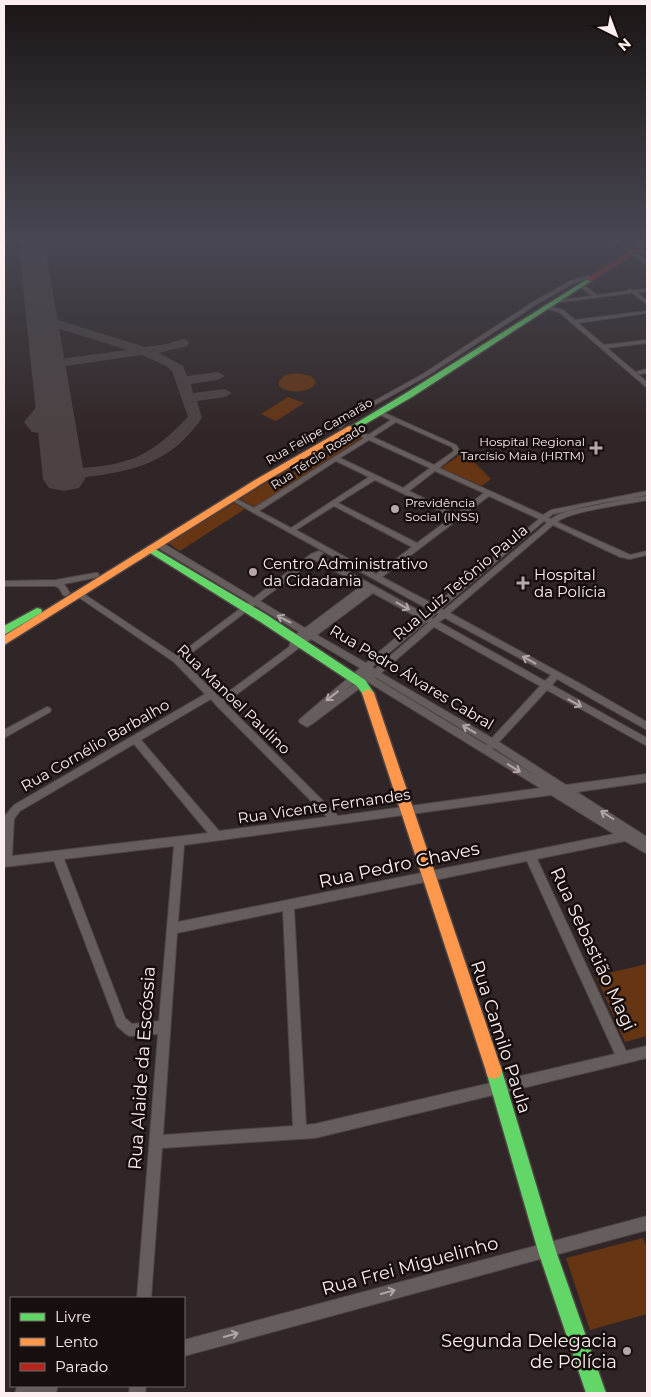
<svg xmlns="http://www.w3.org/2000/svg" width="651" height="1397" viewBox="0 0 651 1397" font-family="Montserrat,sans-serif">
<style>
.green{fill:#653514}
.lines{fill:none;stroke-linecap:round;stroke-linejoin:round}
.taxiway{fill:#4c4243;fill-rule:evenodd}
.runway{fill:#4c4243;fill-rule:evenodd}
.street-casing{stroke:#4f4445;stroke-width:2}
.fast-casing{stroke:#4f4445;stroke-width:3}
.slow-casing{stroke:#4f4445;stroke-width:3}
.jam-casing{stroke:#4f4445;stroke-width:3}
.street{fill:#665d5d;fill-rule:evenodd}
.fast{fill:#63d668;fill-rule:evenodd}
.slow{fill:#ff974d;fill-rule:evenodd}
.jam{fill:#b3261e;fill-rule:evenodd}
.oneway{stroke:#b2a6a6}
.poi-dot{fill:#b6a8a9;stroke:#170e0e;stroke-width:2}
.labels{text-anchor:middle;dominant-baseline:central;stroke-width:5;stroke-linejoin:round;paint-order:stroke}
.far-street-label{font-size:12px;fill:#fdeeef;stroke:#170e0e}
.far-poi-label{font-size:12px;fill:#fdeeef;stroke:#170e0e;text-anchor:end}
.poi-label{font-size:15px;fill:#fdeeef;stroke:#170e0e;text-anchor:start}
.street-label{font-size:15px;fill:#fdeeef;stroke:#170e0e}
.near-street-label{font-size:18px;fill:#fdeeef;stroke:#170e0e}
.near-poi-label{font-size:18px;fill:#fdeeef;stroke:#170e0e;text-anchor:end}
</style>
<rect width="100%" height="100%" fill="#312627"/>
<g class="green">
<path d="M297,373L311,376L316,381L314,386C304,393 289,394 279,386V381L285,375Z"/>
<path d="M288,397L304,403L276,421L261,414Z"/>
<path d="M351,431L363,437L255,507L240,499Z"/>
<path d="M464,452L491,479L482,486L441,468Z"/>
<path d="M234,503L245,509L180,551L168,543Z"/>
<path d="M647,964V1036L625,1042L596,976Z"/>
<path d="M643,1238L647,1248V1314L590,1330L566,1258Z"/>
</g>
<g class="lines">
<g class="taxiway">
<path d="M42,315L145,347L166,344L183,339L187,340L189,343L187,346L159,353L183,366L187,376L218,372L225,376L218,380L191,384L193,393L225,389L232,393L225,397L197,401L202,418C165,471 122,472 64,480L58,478L56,475L58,472C72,468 87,468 101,466C142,461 159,446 188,417L172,371L166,366L142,355L59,367L43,363L41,360L43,357L48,356L59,359L127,350L38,322L36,319Z"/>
<path d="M53,392L60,396L52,408L38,422L42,425L63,429L65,432L63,435L58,436L32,432L24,422L48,393Z"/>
</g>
<path class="runway" d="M18,240H44L85,479L79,488L64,491L49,488L43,479Z"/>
<g class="street-casing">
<g id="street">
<path d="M610,240H615L630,249L647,251V253L634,252L647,261V264L629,253V251Z"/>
<path d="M588,276H590V278L574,283L537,304L427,376L353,417L340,428L335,427L349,415L423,374L533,302L570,281Z"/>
<path d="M579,284H583L597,295L628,291V290L630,289L633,290L647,289V291L637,293L647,301V304L632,293L553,303V302L555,301L592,296L579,286Z"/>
<path d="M547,306L563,310L575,320L647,311V313L578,323L604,345L647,340V343L607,348L647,382V387L645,386L559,312L545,308V306Z"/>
<path d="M647,369V373L639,374L636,372Z"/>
<path d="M378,410L456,445L460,451L459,452L439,468L543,515L551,510L647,491V495L553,514L548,518L551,519C565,507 627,499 647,496V500C628,504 570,511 557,522L626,553L630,555L647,551V555L630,559L620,557L553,525L450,613L586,687L647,722V730L557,679L552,685L647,738V746L547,690L499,742L566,785L647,774V782L577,792L647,837V854L625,841L537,859L626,1051L647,1046V1058L315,1138L162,1148L151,1298H137L158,1034L130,1036L126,1034L117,1026L54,861L4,867V817L14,805L205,694L174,662L74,594L75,592H81L177,656L249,602L155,546V542H161L254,598L311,554L319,551L323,553L320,556L425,614L430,610L252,512L228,498L229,497H233L254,508L364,438L346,429V427H350L368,435L391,420L376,413L375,412ZM396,422L452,447L454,451L434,465L373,437ZM369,440L430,468L403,488L340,458ZM336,461L369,477L291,528L259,511ZM435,471L484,493L456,514L409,491ZM375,480L452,517L417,543L338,503ZM489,496L539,519L435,605L382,577ZM334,506L412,547L376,574L296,530ZM544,521L547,523L444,610L441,609ZM315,560L361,586L305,628L260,601ZM373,593L419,618L366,663L317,635ZM255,605L299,632L292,637L289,647L220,698L182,660ZM436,613L439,614L433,619L431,618ZM445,618L551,675L545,681L439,622ZM426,622L428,623L375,669L372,667ZM434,627L540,686L492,738L381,673ZM311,639L360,668L300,719L299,721L300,723L307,727L312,724L368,682L540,788L338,816L225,703ZM375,677L487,744L486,745L375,678ZM359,679L360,680L344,692ZM211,699L216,705L327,817L219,831L141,740ZM134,744L208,833L12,856L14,819L20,811ZM494,748L541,779L492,749ZM551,795L614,834L178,922L184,845ZM174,846L159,1021L132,1024L125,1018L64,859ZM527,861L615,1054L315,1124L306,1125L294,909ZM283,911L293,1126L163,1135L177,933Z"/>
<path d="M95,573H98L99,575L98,577L64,584L70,593L66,596L63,595L59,588L55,586H4V581L56,580Z"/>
<path d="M47,707L50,708L51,710L50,712L4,738V730Z"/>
<path d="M647,1216V1230L184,1356V1340Z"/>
<path d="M22,1386H58L56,1392L51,1393H15L17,1387Z"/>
<path d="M130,1386H146L145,1393H129Z"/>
</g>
</g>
<g class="fast-casing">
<g id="fast">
<path d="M589,278L592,280L591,281L412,397L355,430L348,428L406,393Z"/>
<path d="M150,546L267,615L365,680L374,693L372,696H364L357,686L259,621L147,551V547Z"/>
<path d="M37,608L41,609L42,611L41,613L4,635V626Z"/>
<path d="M494,1063L500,1065L502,1071L556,1251L606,1393H586L538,1251L486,1071L488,1065Z"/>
</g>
</g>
<g class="slow-casing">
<g id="slow">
<path d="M349,426L356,428L261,484L4,645V636L255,480Z"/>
<path d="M368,689L374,693L502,1071L500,1077L494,1079L488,1077L486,1071L362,693Z"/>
</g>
</g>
<g class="jam-casing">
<path id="jam" d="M647,241V245L591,281L586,280Z"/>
</g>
<use href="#street" class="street"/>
<use href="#fast" class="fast"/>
<use href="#slow" class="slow"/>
<use href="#jam" class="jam"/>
</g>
<defs><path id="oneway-shaft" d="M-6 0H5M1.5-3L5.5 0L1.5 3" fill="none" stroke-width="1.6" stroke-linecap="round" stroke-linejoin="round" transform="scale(1.25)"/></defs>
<g class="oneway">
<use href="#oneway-shaft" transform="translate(403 606) rotate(29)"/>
<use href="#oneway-shaft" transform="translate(284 619) rotate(-152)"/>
<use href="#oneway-shaft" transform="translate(529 660) rotate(-151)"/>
<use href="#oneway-shaft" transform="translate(332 696) rotate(142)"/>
<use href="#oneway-shaft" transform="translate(575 703) rotate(29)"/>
<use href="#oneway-shaft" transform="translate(469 729) rotate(-149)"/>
<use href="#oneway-shaft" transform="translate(514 768) rotate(32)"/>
<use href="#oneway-shaft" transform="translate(607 815) rotate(-148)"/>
<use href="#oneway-shaft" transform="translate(388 1292) rotate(-15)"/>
<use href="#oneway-shaft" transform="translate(231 1335) rotate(-16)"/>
</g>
<linearGradient id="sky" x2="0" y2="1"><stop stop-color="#1b1515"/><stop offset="0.55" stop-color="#484752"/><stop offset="1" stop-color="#484752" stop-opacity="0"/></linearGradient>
<rect width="651" height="436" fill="url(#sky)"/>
<g class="poi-dot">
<path d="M593.5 440.5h5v5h5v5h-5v5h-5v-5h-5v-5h5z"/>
<circle cx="395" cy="509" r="5"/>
<circle cx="253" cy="572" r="5"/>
<path d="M520.5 575.5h5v5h5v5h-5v5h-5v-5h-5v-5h5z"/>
<circle cx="627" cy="1351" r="5"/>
</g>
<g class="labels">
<g class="far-street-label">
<text transform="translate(319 431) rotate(-30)">Rua Felipe Camarão</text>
<text transform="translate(318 456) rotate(-33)">Rua Tércio Rosado</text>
</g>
<g class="far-poi-label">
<text x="585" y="441">Hospital Regional<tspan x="585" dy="14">Tarcísio Maia (HRTM)</tspan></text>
<text x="405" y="502" text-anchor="start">Previdência<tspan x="405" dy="14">Social (INSS)</tspan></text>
</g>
<g class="poi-label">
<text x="263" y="563">Centro Administrativo<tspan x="263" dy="17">da Cidadania</tspan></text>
<text x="534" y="574">Hospital<tspan x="534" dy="17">da Polícia</tspan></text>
</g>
<g class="street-label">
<text transform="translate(460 582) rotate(-40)">Rua Luiz Tetônio Paula</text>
<text transform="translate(412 677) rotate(31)">Rua Pedro Álvares Cabral</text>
<text transform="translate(234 699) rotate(44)">Rua Manoel Paulino</text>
<text transform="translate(95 745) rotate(-30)">Rua Cornélio Barbalho</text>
<text transform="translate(324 806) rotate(-8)">Rua Vicente Fernandes</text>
</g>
<g class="near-street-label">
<text transform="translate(399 865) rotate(-12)">Rua Pedro Chaves</text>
<text transform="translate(593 949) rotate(65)">Rua Sebastião Magi</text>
<text transform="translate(501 1037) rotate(72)">Rua Camilo Paula</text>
<text transform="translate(142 1068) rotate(-86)">Rua Alaide da Escóssia</text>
<text transform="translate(410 1266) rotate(-15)">Rua Frei Miguelinho</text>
</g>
<g class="near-poi-label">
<text x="617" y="1341">Segunda Delegacia<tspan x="617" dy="21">de Polícia</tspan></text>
</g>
</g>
<rect width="651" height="1397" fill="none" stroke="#fdeeef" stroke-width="10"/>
<rect x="10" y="1297" width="175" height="90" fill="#170e0e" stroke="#736868"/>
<rect x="20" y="1313" width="25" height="8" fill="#63d668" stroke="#736868"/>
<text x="55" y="1322" font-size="15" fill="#fdeeef">Livre</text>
<rect x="20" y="1338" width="25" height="8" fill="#ff974d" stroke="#736868"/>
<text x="55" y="1347" font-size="15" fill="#fdeeef">Lento</text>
<rect x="20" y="1363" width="25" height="8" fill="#b3261e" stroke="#736868"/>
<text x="55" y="1372" font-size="15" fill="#fdeeef">Parado</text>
<g transform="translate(616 35) rotate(138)" stroke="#170e0e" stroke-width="4" paint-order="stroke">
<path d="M0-4L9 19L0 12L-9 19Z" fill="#fdeeef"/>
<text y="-8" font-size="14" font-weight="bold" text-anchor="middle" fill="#fdeeef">N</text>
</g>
</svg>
